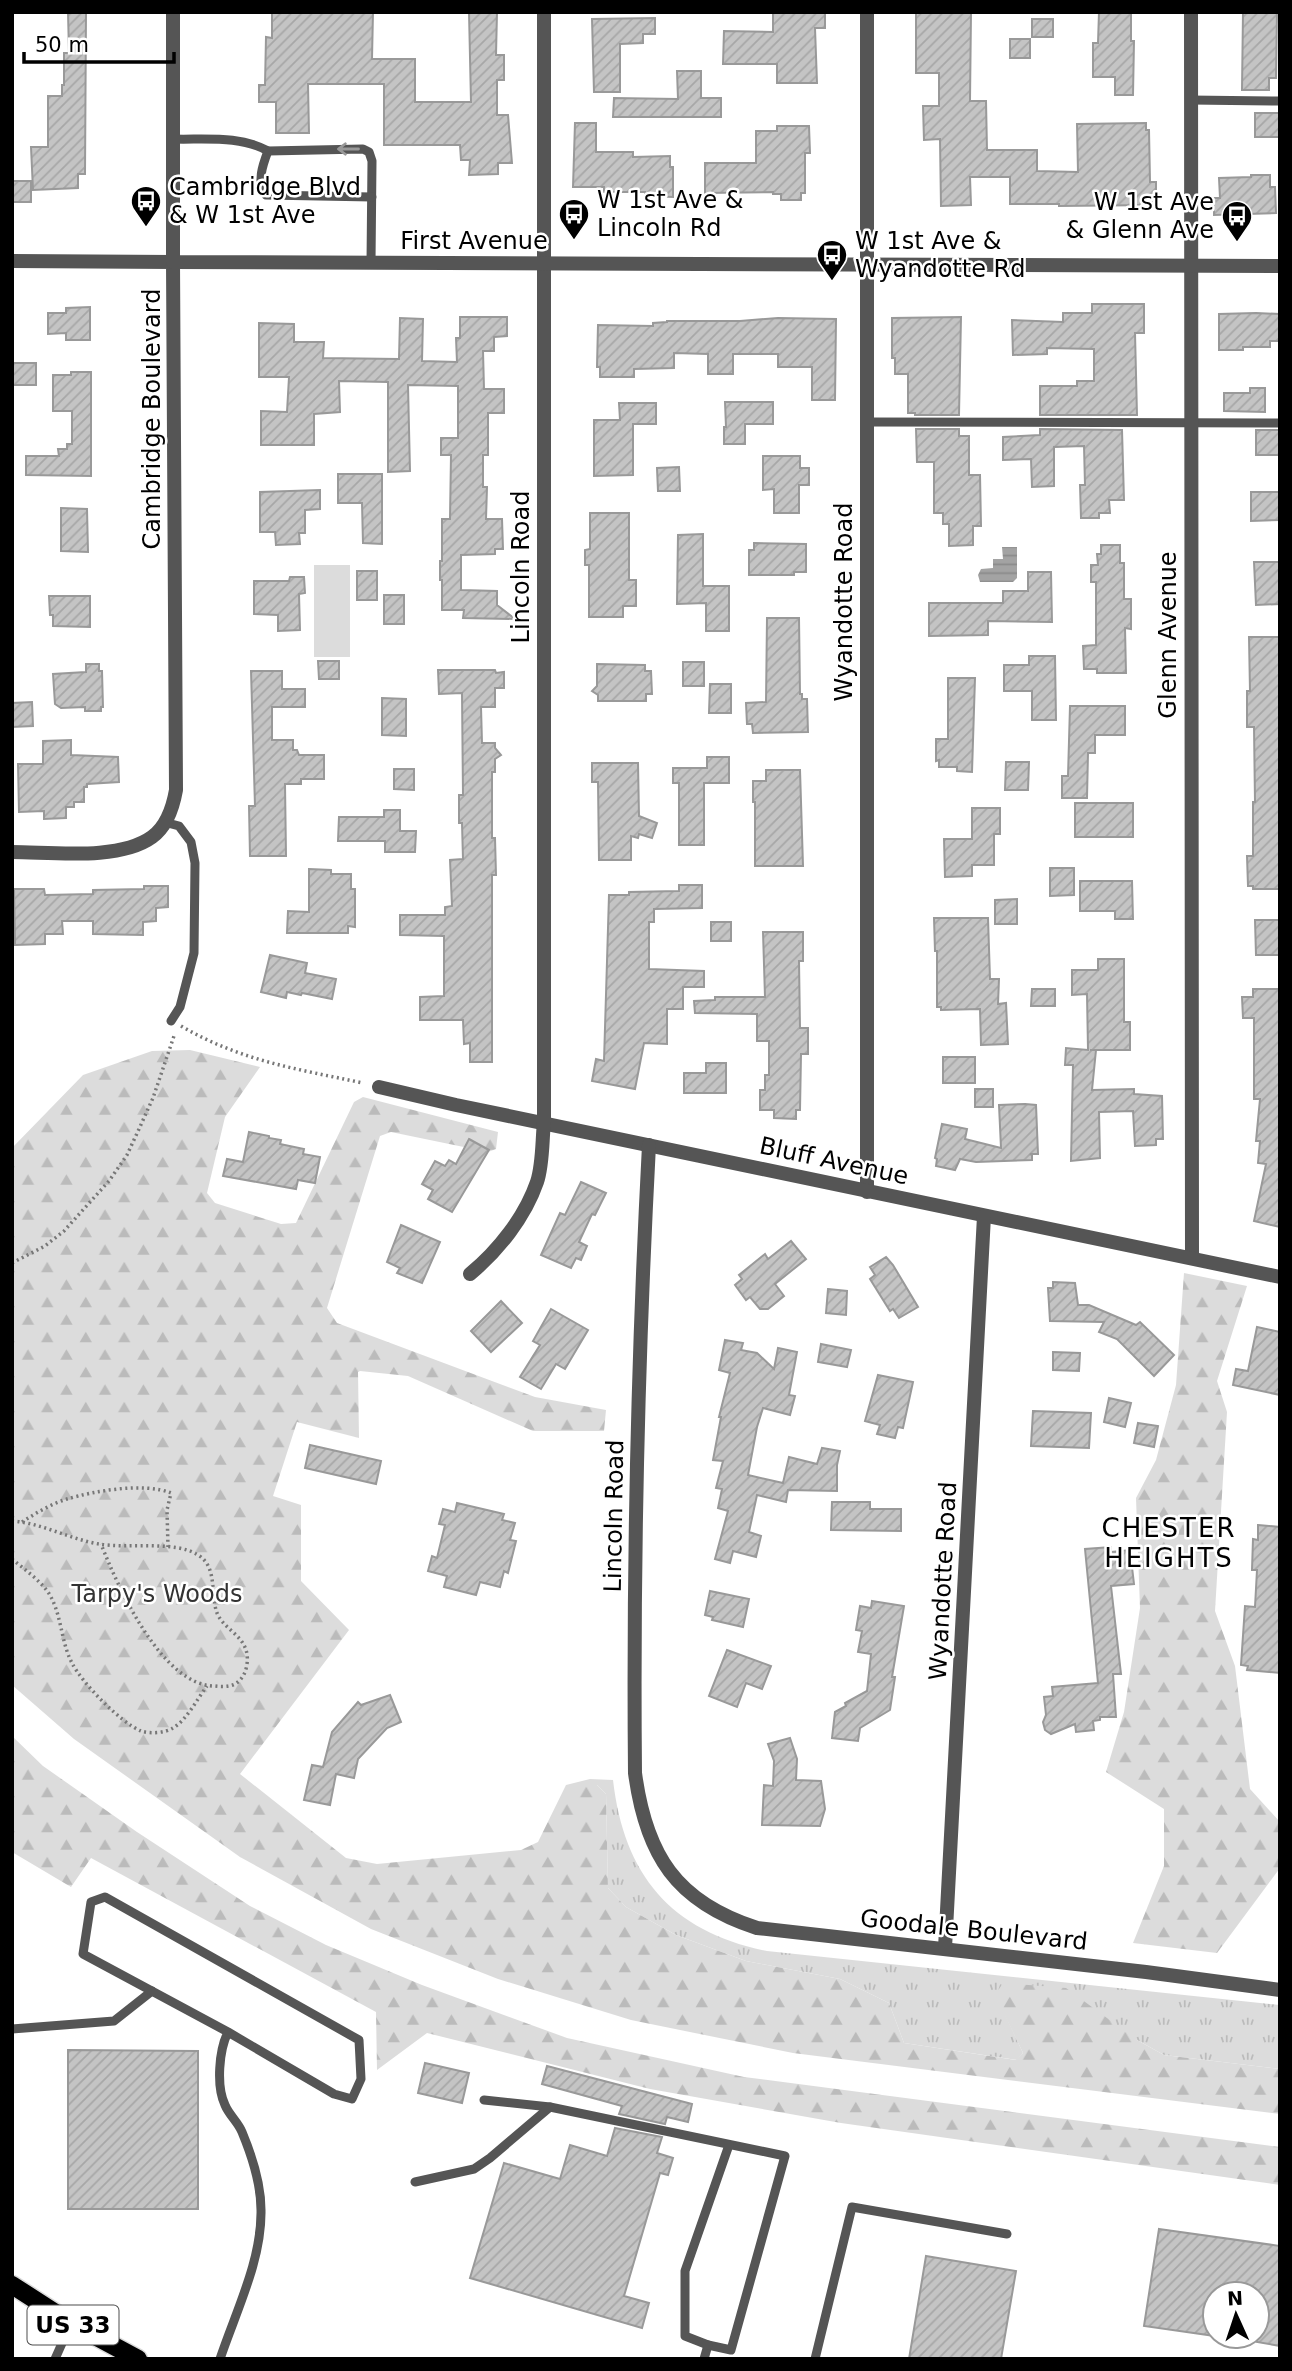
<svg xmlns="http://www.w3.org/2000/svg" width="1292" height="2371" viewBox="0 0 1292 2371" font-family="'DejaVu Sans',sans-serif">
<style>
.grass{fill:url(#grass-tufts)}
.forest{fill:url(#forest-firs)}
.pitch{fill:#dcdcdc}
.water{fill:url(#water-rules)}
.building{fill:url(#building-hatch);stroke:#999;stroke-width:2}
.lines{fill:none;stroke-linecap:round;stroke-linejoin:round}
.primary-casing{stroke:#dbdbdb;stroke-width:21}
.path{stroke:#777;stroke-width:3.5;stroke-dasharray:2 3.5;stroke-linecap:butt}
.service{stroke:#555;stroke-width:9}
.minor{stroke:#555;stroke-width:14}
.tertiary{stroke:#555;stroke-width:14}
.primary{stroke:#000;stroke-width:18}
.oneway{stroke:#999}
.labels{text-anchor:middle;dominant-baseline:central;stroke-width:5;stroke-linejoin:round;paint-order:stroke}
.shield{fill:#fff;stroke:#4c4c4c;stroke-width:2}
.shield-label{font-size:23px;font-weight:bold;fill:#000}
.poi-label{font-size:24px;fill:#000;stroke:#fff;text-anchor:start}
.street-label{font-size:24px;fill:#000;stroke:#fff}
.park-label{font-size:24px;fill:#333;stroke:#fff}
.neighbourhood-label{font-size:26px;letter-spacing:2px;fill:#000;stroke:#fff}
</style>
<defs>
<pattern id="grass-tufts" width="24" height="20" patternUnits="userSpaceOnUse" patternTransform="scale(1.75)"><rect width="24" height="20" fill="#dcdcdc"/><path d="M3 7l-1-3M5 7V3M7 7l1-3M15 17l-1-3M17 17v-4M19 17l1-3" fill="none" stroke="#bbb"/></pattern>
<pattern id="forest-firs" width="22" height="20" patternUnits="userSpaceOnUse" patternTransform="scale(1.75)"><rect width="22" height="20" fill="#dcdcdc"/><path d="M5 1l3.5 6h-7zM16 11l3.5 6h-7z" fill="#bbb"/></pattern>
<pattern id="water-rules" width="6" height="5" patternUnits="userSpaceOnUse" patternTransform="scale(1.75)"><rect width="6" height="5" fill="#a3a3a3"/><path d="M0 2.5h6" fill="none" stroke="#8b8b8b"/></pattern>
<pattern id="building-hatch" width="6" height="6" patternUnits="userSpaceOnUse" patternTransform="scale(1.75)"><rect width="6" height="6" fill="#c4c4c4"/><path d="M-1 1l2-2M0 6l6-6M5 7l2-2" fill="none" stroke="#a7a7a7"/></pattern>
</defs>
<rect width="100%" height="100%" fill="#fff"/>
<path class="grass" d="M590,1779L613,1780C624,1876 672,1932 767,1951L1280,2005V2069L1164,2055L1137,2040L996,1995L1023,2053L1017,2060L904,2043L889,2003L840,1979L746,1961L676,1935L626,1907L608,1888L606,1794L597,1785H566Z"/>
<g class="forest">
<path d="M190,1050L260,1067L225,1117L207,1193L215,1203L281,1224L296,1223L354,1102L363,1097L498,1132L496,1149L488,1152L391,1132L380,1136L327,1308L337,1323L535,1397L606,1410L604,1431H533L408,1376L360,1371L358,1372L359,1438L297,1422L273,1496L301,1505V1581L349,1630L240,1774L346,1858L377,1864L521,1850L538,1842L566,1785H597L606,1794L608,1888L626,1907L676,1935L746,1961L840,1979L889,2003L904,2043L1016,2060L1023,2053L995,1995L1003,1983L1066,1988L1137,2040L1164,2055L1280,2069V2114L793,2053L631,2020L498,1979L371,1929L240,1857L74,1739L12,1685V1148L83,1075L152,1051Z"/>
<path d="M1184,1273L1247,1286L1217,1381L1227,1412L1215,1611L1235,1666L1250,1789L1280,1822V1868L1217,1953L1133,1943L1164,1866V1809L1106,1772L1124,1712L1140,1608L1136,1498L1156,1460L1176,1385Z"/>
<path d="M12,1736L43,1766L137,1832L250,1906L326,1945L422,1985L567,2038L744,2077L1280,2147V2185L841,2123L650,2089L427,2033L377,2070L376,2012L91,1858L71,1887L12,1852Z"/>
</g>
<rect class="pitch" x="314" y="565" width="36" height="92"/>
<path class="water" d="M1002,547H1017V578L1013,582H980L978,575L981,569L993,568V559H1003Z"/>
<g class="building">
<path d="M68,12H86L85,174H78V188L33,190L31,147H48V96H62V85H64V53H69Z"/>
<path d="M272,12H373L372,59H415V102H471L469,12H497L496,55H504V80H497V115H508L512,163H498V174L469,175L470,160H461L460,145H384V84H308L309,133H276V102H259V85H265L266,37L272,38Z"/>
<path d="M773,12H825V28H815L817,83H777V64H723L724,31L773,32Z"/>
<path d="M916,12H971L970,101H986L987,150H1037V171L1078,172L1077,124L1146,123V130H1149L1150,182H1156V205L1059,206V204H1010V177H970L971,205L941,206L940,139L924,140L923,106H939V73H916Z"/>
<path d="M1099,12H1131V41H1134L1133,95H1115V77H1093V43H1098Z"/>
<path d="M1243,12H1277L1276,78H1269V90H1242Z"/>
<path d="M655,18V34H643V43L620,44V92H594L592,19Z"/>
<rect x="1032" y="19" width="21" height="18"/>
<rect x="1010" y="39" width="20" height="19"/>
<path d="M677,71H701V98H721V117H613L614,98L678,99Z"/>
<rect x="1255" y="113" width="25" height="24"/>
<path d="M575,123H596V152H633V157L670,156V167H673V197L645,196V192H604V187H573Z"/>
<path d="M777,126H809L810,153H805V193H801V200H781V194H773V192L705,193V163H756V131H777Z"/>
<path d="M1251,175H1270V187H1275L1276,213L1214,215V198H1220L1219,178L1251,177Z"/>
<rect x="12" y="181" width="19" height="21"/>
<path d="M1092,304H1144V333H1135L1137,415H1040V386H1077V381H1094V349L1047,348V354L1013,355L1012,320L1063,322V313H1092Z"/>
<path d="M90,307V340H66V333L48,334V313H66V308Z"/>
<path d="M1256,313L1279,314V341H1270V347H1243V350H1219V314Z"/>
<path d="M460,317H507V336L494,337V351H483L484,389H504V413H488V455H483V487H487L486,519H502L503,549H495V554L461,555V590L497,591V605L515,619L463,618L464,610H442V580H440V561H442V519H450L451,455H441V438H458V386L408,385L410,471L388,472V382L339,381L340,412L314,414V445H261V411L287,412L289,377H259V323L294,324V342H324L323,358L399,359L400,318L423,319L422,361L457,362L456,338H460Z"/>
<path d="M961,317L959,415H915V413H908V374H895V358H892V318Z"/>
<path d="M778,318L836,319L835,400H812V367H778V354H733V374H708V354L674,353V368L634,369V377H600V367H597L598,325L653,326V323L667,322V321H740Z"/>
<rect x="13" y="363" width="23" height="22"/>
<path d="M71,372H91V476L26,475V456H59L58,449H67V444H72V411H53V375H71Z"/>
<path d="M1250,388H1265V412L1224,411V393H1250Z"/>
<path d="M725,402H773V424H745V444H724V427H726Z"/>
<path d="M619,403H656V424H633V475L594,476V420H620Z"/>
<path d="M916,429H959V436H969V475H980L981,526H973V545L949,546V524H943V513H934V462H917Z"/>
<path d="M1040,429L1122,430L1124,500H1109L1110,513H1099V518H1081L1080,485H1085L1084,446L1054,447V486L1032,487L1031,459L1003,460V437L1040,435Z"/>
<rect x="1256" y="430" width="24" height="25"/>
<path d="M763,456H800V468H809V485H799V513H774V489L763,490Z"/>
<path d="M679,467L680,491H658L657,468Z"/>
<path d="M338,474H382V544L363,543L362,503H338Z"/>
<path d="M320,490V509L305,510V533H299L300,544L276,545L275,532H260V492Z"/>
<path d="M1251,492H1280V520L1251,521Z"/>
<path d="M61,508L87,509L88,552L61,551Z"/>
<path d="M590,513H629V580H636V606H623V617H589V565H585V550L590,549Z"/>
<path d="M703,534V586H729V631H706V603L677,604L678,535Z"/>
<path d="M754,543L806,544V572H794V575H749V550H754Z"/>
<path d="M1101,545H1120V563H1124V599H1131V629L1125,628L1126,673H1097V669H1084L1083,646L1096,645V582H1091V565H1098L1097,554H1101Z"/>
<path d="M1254,562H1280V604L1256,605Z"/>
<rect x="357" y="571" width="20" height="29"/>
<path d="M1028,572H1051L1052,622L988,621V635L929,636V603H1003V591H1028Z"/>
<path d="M290,577H304L305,593L299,594L300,630L278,631V615L254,614V581H289Z"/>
<rect x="384" y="595" width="20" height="29"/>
<path d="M49,596H90V627L53,626V615H50Z"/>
<path d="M767,618H799L800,694H802V699H807L808,732L753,733L752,724H747L746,703L766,702Z"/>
<path d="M1249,637H1280V889H1253V886H1248L1247,856H1253V802H1255L1254,727H1247V691H1250Z"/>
<path d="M1029,656H1055L1056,720H1032V691H1004V665H1029Z"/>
<path d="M318,661H339V679H319Z"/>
<rect x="683" y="662" width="21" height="24"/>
<path d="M86,664H99V671H102L103,707H101V711H85V707L61,708L55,704L53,674L86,672Z"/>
<path d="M597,664L645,665V671H651L652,694H646V701H598V695L592,691L597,686Z"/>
<path d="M438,670H495L496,673L504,672V688H495V707H481L482,743H495V748L501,755L495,759V772H492V838H495L496,875H492V1062H470V1043L464,1044L463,1020H420V997L444,996V936L400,935V915H445V907L452,906L450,860L463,859L462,823H459V795H463L462,693L439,694Z"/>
<path d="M251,671H282V689H305V707H272V740H293V750H297L299,755H324V779H301V784H285L286,856H250L249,806H255Z"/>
<path d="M948,678H975L972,772L957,771V767H939V760L936,761V739H948Z"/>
<path d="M710,684H731V713H709Z"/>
<path d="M382,698L406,699V736L382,735Z"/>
<path d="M32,702L33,726L12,727V703Z"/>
<path d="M1070,706H1125V735H1095V753H1088L1087,798H1062V776H1068Z"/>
<path d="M71,740V755L118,757L119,782L87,784V787H84V802H74V807H66V818L44,819V811L19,812L18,764H43V741Z"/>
<path d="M707,757H729V783H704V845H679V783H673V768H707Z"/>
<path d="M1006,762H1029L1028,790H1005Z"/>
<path d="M592,763H638L639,816L657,823L652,838L639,834L638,838L631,836V860H599L598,782H592Z"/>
<path d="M394,769H414V790L394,789Z"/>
<path d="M766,770H800L803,866H755V802H753V781H766Z"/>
<rect x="1075" y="803" width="58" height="34"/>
<path d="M972,808H1000V834H994V865H972V876L945,877L944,839H972Z"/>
<path d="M384,810H400V831H416L415,852H385V841H338L339,817H384Z"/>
<path d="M1050,868H1074V895L1050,896Z"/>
<path d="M309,869L331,870V874H351V889H355V927L348,926V933H287L288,911L309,912Z"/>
<path d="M1080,881H1132L1133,919H1115V911H1080Z"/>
<path d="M679,885H702V908L654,909V922H649V969L704,971V987H683V1009H667V1044L644,1043L635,1089L592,1081L596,1059L604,1061L609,895H629V892L679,891Z"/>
<path d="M144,886H168V907L156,908V921L143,922V935L93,934V921H62L63,934H45V944L15,945L14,889H44L45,895L93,894V890L144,889Z"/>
<path d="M1017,899V924H995V900Z"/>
<path d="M934,918H988L990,979H999L998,1004L1006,1003L1008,1044L981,1045L980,1009L941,1010V1007H937V951H935Z"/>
<path d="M1255,920H1280V955H1256Z"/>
<rect x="711" y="922" width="20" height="19"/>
<path d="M763,932H803V961H799L800,1028H808V1054H801L800,1110H796V1119L774,1118V1110H760V1090H765V1075H769V1041H757V1014L695,1013L694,1001L715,1000V997H765Z"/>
<path d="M270,955L307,963L305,973L336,979L332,999L302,993L301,995L287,992L286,998L261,992Z"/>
<path d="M1098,959H1124V1022H1130V1050H1090H1096L1092,1090L1134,1089V1094L1162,1096L1163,1139H1156V1145L1135,1146L1133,1111L1099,1112L1100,1158L1071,1161L1073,1065H1065L1066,1048L1088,1050L1087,994L1072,995V970H1098Z"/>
<path d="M1032,989H1055V1006H1031Z"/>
<path d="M1253,989H1280V1227L1254,1221L1266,1164L1258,1163L1260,1141H1256L1260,1099H1254V1018H1243L1242,997H1253Z"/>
<rect x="943" y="1057" width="32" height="26"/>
<path d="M706,1063H726V1093H684V1073H706Z"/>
<rect x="975" y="1089" width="18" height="18"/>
<path d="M1025,1104L1036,1105L1038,1154H1030L1032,1155V1160L976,1162L960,1159L955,1170L936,1166L937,1159L935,1158L942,1124L967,1129L965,1139L1001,1148L999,1105Z"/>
<path d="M249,1132L269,1136V1138L281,1140L280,1144L304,1149L303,1154L320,1157L315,1183L298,1180L296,1189L223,1176L227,1159L243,1162Z"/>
<path d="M469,1139L489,1150L452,1212L428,1199L433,1190L422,1184L435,1161L445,1166L449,1160L456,1164Z"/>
<path d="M581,1182L606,1193L595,1215L592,1214L579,1242L587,1246L581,1260L576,1258L571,1268L541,1255L560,1213L565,1215Z"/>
<path d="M401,1225L440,1242L422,1283L397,1273L400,1268L387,1262Z"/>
<path d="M791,1241L806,1259L775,1284L784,1296L768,1309H760L750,1297L746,1300L735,1285L742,1279L739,1275L765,1254L768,1259Z"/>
<path d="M886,1257L893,1265L918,1307L899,1318L893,1309L890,1311L870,1279L875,1275L870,1267Z"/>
<path d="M1053,1282L1075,1283L1078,1305H1089L1136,1325L1140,1322L1174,1355L1154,1376L1117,1339L1099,1332L1104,1322L1050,1321L1048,1288H1053Z"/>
<path d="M828,1289L847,1291L846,1315L826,1313Z"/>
<path d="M501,1301L522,1323L491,1352L471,1331Z"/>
<path d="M551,1309L588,1330L565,1369L556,1364L541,1389L520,1377L540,1345L533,1341Z"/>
<path d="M1257,1327L1280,1332V1395L1233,1385L1236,1369L1248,1371Z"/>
<path d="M725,1340L743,1343L741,1350L757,1353L774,1369L778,1348L797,1352L789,1395L795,1396L790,1415L763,1408L757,1427L748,1475L783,1483L789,1457L817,1464L822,1448L840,1451L837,1465V1491L788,1490L786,1502L757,1495L749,1532L761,1536L756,1557L733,1551L730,1563L715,1559L728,1511L718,1508L722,1489L716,1488L723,1461L713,1460L721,1417H719L730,1373L719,1370Z"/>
<path d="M821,1344L851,1350L847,1367L818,1362Z"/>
<path d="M1053,1352L1080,1353L1079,1371L1053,1370Z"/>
<path d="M878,1375L913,1382L903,1428L898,1427L895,1438L877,1434L880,1425L865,1421Z"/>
<path d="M1109,1398L1131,1403L1125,1427L1104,1422Z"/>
<path d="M1033,1411L1091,1413L1089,1448L1031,1446Z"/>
<path d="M1138,1423L1158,1426L1154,1447L1134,1443Z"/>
<path d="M310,1445L381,1461L376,1484L305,1468Z"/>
<path d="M832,1502H870V1509H901V1531L831,1530Z"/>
<path d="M457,1503L504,1514L502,1520L515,1523L510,1540L516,1541L508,1573L504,1571L500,1587L480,1582L476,1595L444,1587L447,1576L428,1571L432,1556L437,1558L445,1525L439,1524L443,1509L455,1512Z"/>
<path d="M1258,1525L1280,1527V1673L1247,1670L1248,1666L1241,1665L1245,1606L1255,1607L1257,1570H1252L1253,1539L1258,1540Z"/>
<path d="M1111,1547V1552L1130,1550L1134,1584L1111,1586L1121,1674H1113L1116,1717H1100V1720L1093,1721L1094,1730L1076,1732L1075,1724L1051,1734L1045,1730L1043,1722L1046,1715L1044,1697L1053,1696L1052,1687L1098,1683L1085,1549Z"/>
<path d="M710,1591L749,1599L743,1627L712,1620L713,1617L705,1615Z"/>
<path d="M872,1601L904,1606L892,1677H895L890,1710L860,1728L858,1741L832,1738L835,1712L846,1706L845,1703L867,1691L871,1654L858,1652L862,1631L856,1630L860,1606L871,1608Z"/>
<path d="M727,1650L771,1666L762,1689L746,1683L737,1707L709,1696Z"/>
<path d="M390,1695L401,1722L387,1728L358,1759L354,1778L336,1774L330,1805L304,1800L312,1765L323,1767L332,1732L358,1702L361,1705Z"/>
<path d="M790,1738L797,1759L796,1780L821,1781L825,1809L820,1826L762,1825L764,1785L773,1786L774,1761L768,1744Z"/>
<path d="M68,2050L198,2051V2209H68Z"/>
<path d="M425,2063L469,2073L462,2103L418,2093Z"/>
<path d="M547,2066L692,2104L688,2122L667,2117L665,2124L619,2114L622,2106L542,2084Z"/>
<path d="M615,2128L662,2137L657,2153L673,2158L668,2175L660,2173L624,2296L649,2303L642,2328L470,2278L504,2163L560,2179L570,2145L607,2156Z"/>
<path d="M1159,2229L1280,2246V2346L1257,2342V2294H1215V2336L1144,2326Z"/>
<path d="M926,2256L1016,2271L1001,2359H909Z"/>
</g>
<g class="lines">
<g class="primary-casing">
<path id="primary" d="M12,2285L71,2323L138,2359"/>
</g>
<g class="path">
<path d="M181,1026C241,1061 297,1069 363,1083"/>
<path d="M12,1263L45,1246L64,1231L109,1181L127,1155L139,1129L153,1098L175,1033"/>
<path d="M12,1521C42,1523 69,1539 99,1544C127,1549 175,1540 198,1555C218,1567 210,1594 217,1613C223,1628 241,1634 246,1650C249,1659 247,1673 240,1680C234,1687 224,1687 215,1686C162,1686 118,1587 101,1544"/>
<path d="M22,1522C36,1513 51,1504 67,1499C94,1491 144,1482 171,1493L167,1510L168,1547"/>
<path d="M12,1559C25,1570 43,1582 51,1597C62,1618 61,1642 72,1663C82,1683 121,1723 141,1731C150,1734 165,1733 173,1728C187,1720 197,1699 207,1686"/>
</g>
<g class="service">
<path d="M1190,100L1280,101"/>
<path d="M172,139C204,140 240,135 268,151L363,149L369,152L372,161L371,263"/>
<path d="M268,151C263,164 256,183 266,195L372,197"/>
<path d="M867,422L1280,423"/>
<path d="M164,822L179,826L191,842L195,863L194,953L180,1007L171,1021"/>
<path d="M12,2029L114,2021L152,1991"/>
<path d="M484,2100L550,2107"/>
<path d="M415,2182L474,2169L490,2158L550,2107L785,2156L731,2350L708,2345L704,2359"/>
<path d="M708,2345L685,2336V2271L729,2145"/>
<path d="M55,2359L71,2323"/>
<path d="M220,2359C236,2311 262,2260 261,2210C261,2183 252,2156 242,2132C238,2122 229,2115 225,2105C216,2086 219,2050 228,2032L334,2094L352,2099L361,2079L359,2040L105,1897L91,1902L83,1954L228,2032"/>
<path d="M815,2359L852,2207L1007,2234"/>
</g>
<g class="minor">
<path d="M867,12V1192"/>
<path d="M1191,12L1192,1257"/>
<path d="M12,261L173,262L176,790C173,807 166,827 152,837C119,861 51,852 12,852"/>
<path d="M379,1087L456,1105L1280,1277"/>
<path d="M649,1145C638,1354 633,1564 635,1773C646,1855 676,1902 757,1928L1146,1972L1280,1990"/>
<path d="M470,1274C498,1251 525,1217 537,1182C543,1164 542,1141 544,1122V12"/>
<path d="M945,1948L984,1216"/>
</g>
<path class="tertiary" d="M173,12V262L1280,266"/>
<use href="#primary" class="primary"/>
</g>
<defs><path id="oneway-shaft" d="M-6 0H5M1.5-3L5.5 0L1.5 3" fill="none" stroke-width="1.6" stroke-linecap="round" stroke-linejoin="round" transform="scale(1.75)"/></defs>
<use class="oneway" href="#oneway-shaft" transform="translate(348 149) rotate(-180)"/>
<defs>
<g id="bus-pin" transform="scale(1.575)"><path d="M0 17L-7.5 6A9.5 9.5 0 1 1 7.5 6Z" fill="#000" stroke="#fff"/><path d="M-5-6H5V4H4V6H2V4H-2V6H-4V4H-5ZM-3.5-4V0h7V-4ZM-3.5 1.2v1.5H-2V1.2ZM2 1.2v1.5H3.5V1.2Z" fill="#fff"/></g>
</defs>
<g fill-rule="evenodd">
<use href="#bus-pin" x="146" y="201"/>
<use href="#bus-pin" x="574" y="214"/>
<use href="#bus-pin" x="1237" y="216"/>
<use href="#bus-pin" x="832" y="255"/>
</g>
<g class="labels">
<rect class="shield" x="27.5" y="2305.5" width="91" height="39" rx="5"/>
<g class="shield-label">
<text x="73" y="2325">US 33</text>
</g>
<g class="poi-label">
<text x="169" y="187">Cambridge Blvd<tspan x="169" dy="28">&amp; W 1st Ave</tspan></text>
<text x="597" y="200">W 1st Ave &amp;<tspan x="597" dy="28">Lincoln Rd</tspan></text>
<text x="1214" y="202" text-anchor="end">W 1st Ave<tspan x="1214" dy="28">&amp; Glenn Ave</tspan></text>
<text x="855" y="241">W 1st Ave &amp;<tspan x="855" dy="28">Wyandotte Rd</tspan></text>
</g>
<g class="street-label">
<text x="474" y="241">First Avenue</text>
<text transform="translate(152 419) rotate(-90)">Cambridge Boulevard</text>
<text transform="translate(521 567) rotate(-90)">Lincoln Road</text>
<text transform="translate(844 602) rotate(-90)">Wyandotte Road</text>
<text transform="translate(1168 635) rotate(-90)">Glenn Avenue</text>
<text transform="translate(834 1161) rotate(12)">Bluff Avenue</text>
<text transform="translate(614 1516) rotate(-89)">Lincoln Road</text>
<text transform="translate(943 1581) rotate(-87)">Wyandotte Road</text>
<text transform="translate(974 1930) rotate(6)">Goodale Boulevard</text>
</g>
<g class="park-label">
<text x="157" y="1594">Tarpy's Woods</text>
</g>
<g class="neighbourhood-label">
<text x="1169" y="1528">CHESTER<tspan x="1169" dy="30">HEIGHTS</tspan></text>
</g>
</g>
<rect width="1292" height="2371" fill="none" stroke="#000000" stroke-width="28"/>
<g transform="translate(1236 2315) rotate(357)"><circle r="33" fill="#ffffff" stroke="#999999" stroke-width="2"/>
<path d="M0-5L12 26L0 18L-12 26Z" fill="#000000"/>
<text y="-10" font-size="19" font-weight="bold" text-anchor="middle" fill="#000000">N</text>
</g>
<path d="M24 52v10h150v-10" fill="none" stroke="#000000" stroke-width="3.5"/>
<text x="35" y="52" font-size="21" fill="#000000" stroke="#ffffff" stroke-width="5" paint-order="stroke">50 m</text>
</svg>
